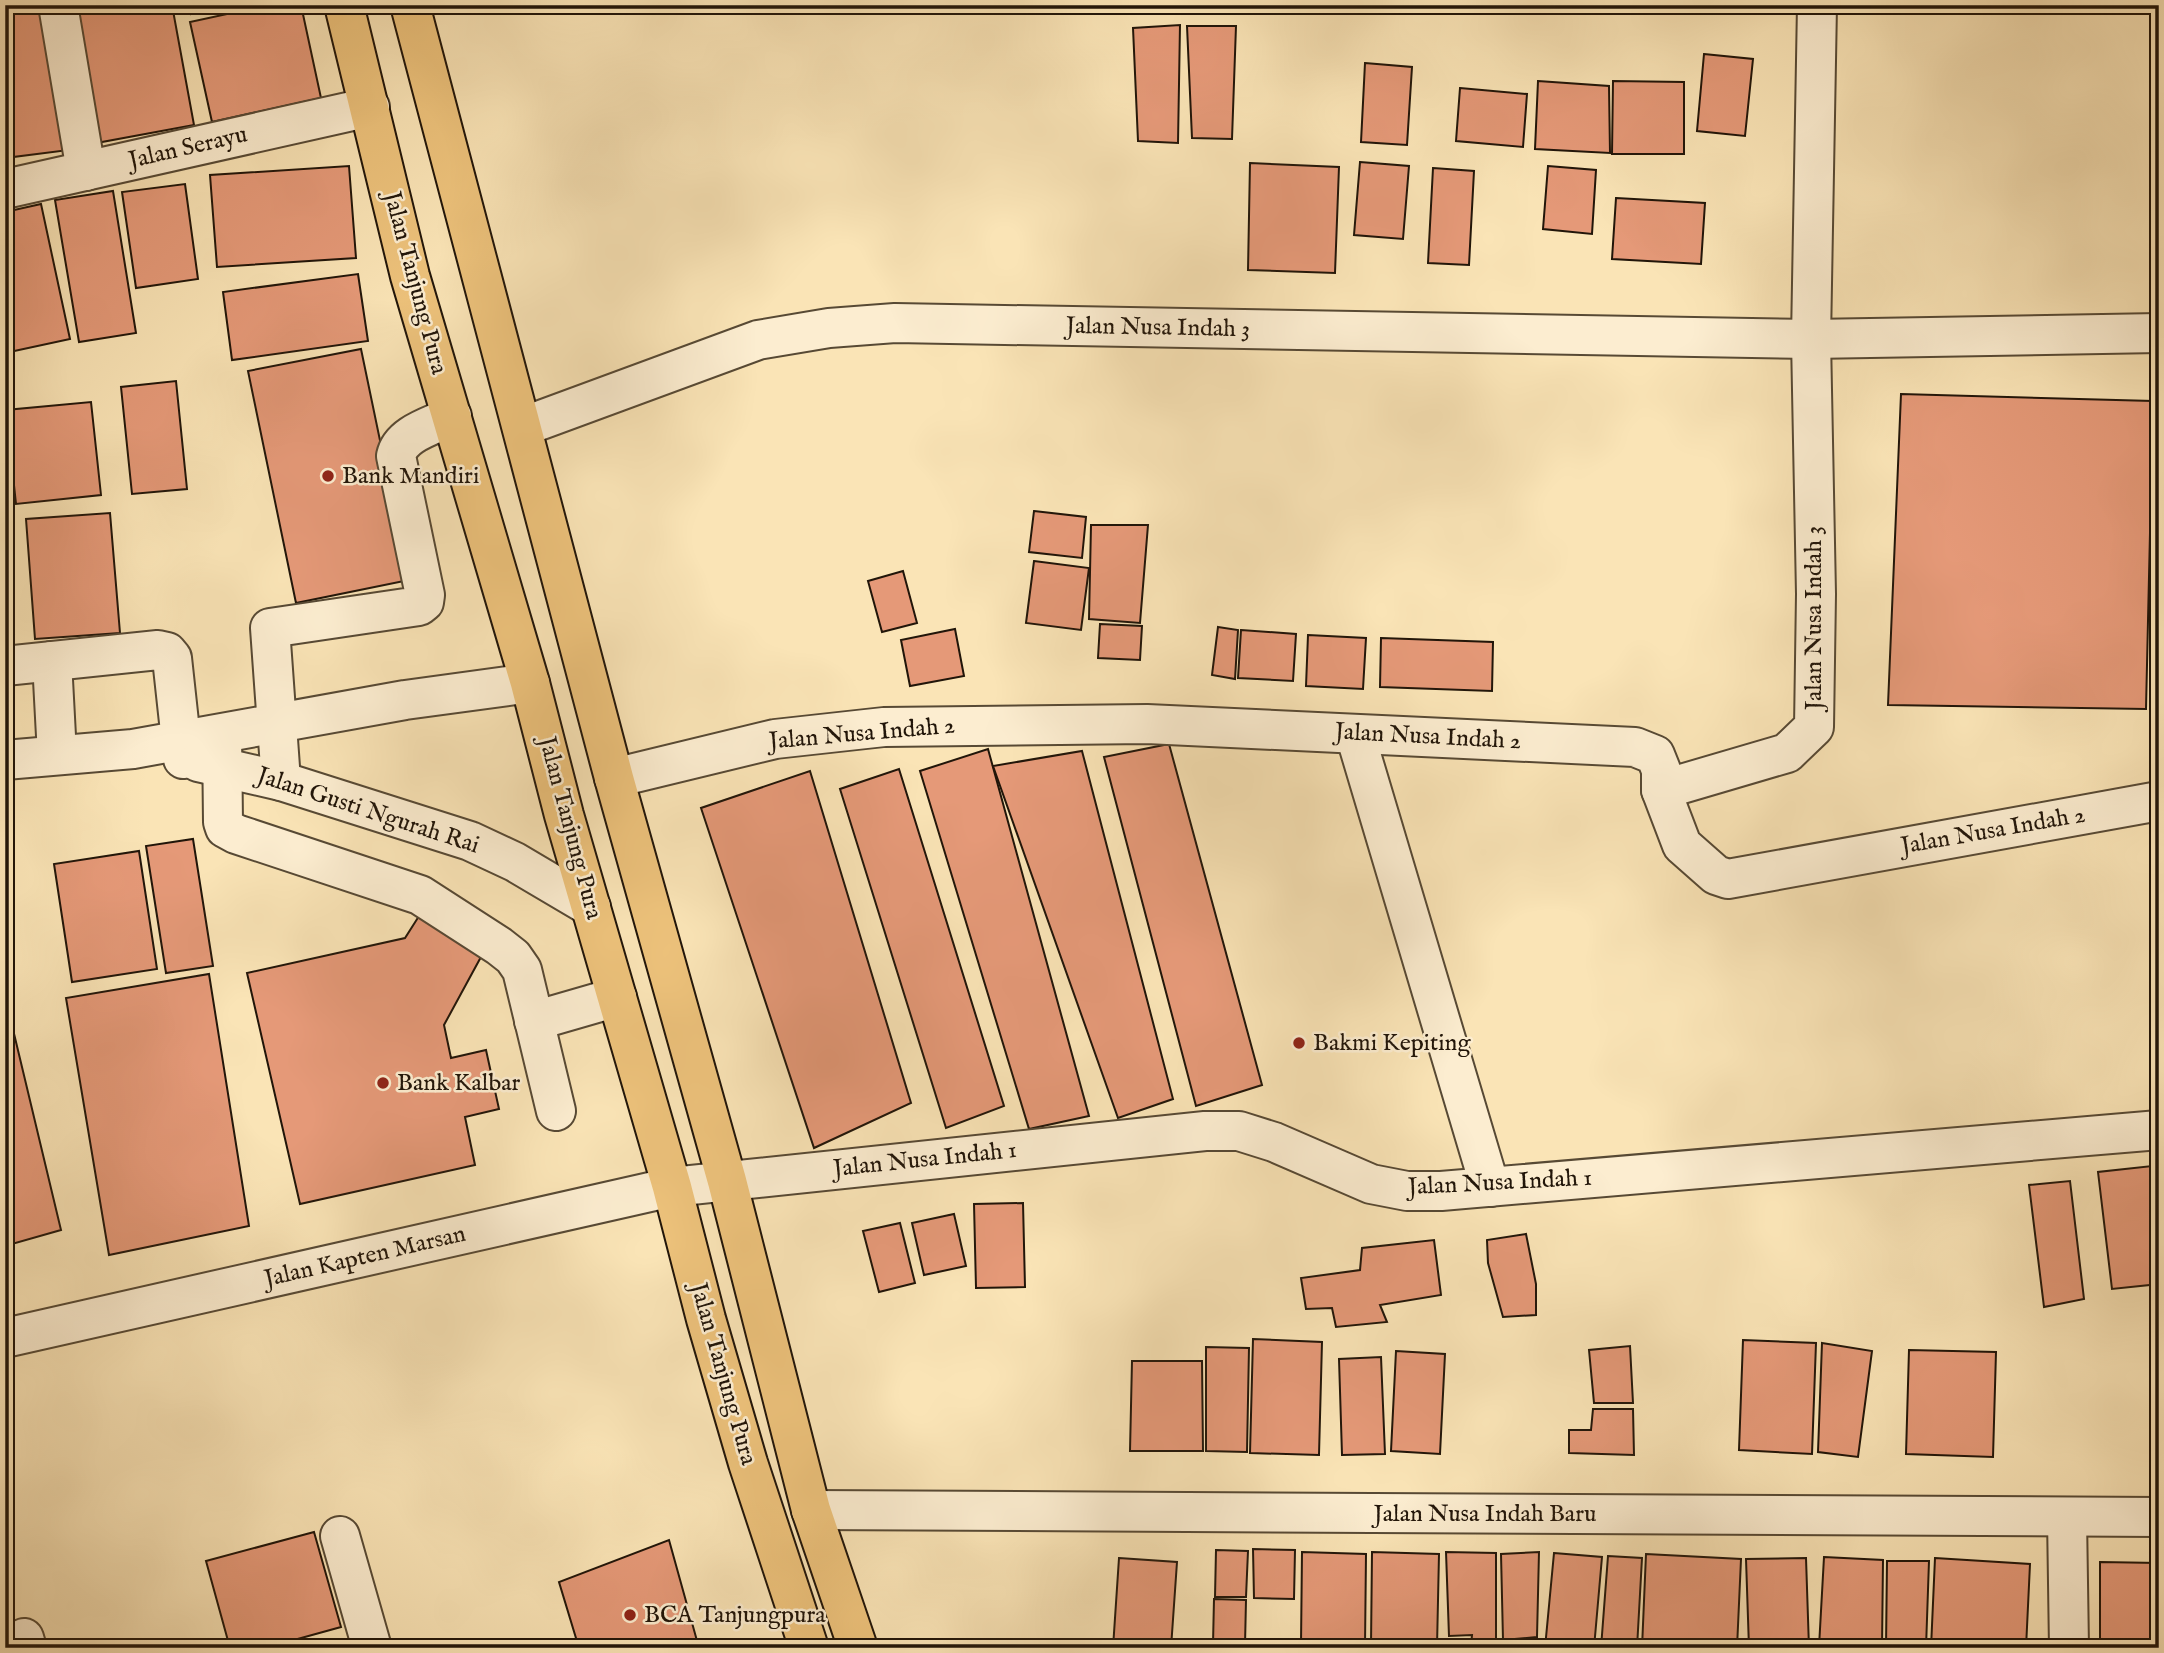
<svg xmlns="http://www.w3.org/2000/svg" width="2164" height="1653" viewBox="0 0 2164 1653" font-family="'IM FELL English',serif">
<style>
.building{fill:#e59978;stroke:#211509;stroke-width:2}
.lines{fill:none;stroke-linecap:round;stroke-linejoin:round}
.minor-casing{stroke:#574934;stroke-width:42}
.highway-casing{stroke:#211509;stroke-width:42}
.minor{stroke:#fcedd0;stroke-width:38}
.highway{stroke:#edc27b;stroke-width:38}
.poi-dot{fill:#8f2418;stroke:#fcedd0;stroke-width:2.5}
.labels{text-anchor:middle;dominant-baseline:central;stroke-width:5;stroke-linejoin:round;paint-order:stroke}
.street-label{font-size:24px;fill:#211509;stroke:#fcedd0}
.poi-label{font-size:24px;fill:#211509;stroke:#fcedd0;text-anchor:start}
</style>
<rect width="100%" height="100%" fill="#fae4b6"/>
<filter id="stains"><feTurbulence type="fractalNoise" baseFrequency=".00286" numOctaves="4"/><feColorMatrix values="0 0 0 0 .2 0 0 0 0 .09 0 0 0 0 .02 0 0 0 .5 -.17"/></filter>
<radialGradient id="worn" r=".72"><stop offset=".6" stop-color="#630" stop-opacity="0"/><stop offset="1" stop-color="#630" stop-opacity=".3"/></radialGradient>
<g class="building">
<path d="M5,5H50L69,150L5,158Z"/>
<path d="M65,5H172L194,125L91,144Z"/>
<path d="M190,5H235L191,14Z"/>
<path d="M269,5H301L321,98L212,122L190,22Z"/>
<path d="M1180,25L1178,143L1138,141L1133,28Z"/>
<path d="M1187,26H1236L1232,139L1192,138Z"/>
<path d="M1704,54L1753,59L1745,136L1697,131Z"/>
<path d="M1365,63L1412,67L1407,145L1361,142Z"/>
<path d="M1538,81L1609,86L1610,153L1535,149Z"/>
<path d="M1613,81L1684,82V154H1612Z"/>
<path d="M1460,88L1527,94L1523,147L1456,141Z"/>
<path d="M1360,162L1409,166L1403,239L1354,235Z"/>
<path d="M1250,163L1339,167L1335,273L1248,270Z"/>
<path d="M349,166L356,258L217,267L210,175Z"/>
<path d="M1548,166L1596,170L1592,234L1543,229Z"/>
<path d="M1433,168L1474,171L1469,265L1428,263Z"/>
<path d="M185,184L198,279L136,288L122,192Z"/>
<path d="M113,191L136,333L79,342L55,200Z"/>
<path d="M1616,198L1705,203L1701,264L1612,259Z"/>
<path d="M41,204L70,339L5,353V212Z"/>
<path d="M358,274L368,341L232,360L223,292Z"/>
<path d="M361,349L409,580L296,603L248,371Z"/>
<path d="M176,381L187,489L132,494L121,387Z"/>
<path d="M1901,394L2153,401L2146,709L1888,705Z"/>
<path d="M91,402L101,495L16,504L6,410Z"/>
<path d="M1034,511L1086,517L1082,558L1029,552Z"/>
<path d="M110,513L120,633L35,639L26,519Z"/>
<path d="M1091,525H1148L1140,623L1089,619Z"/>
<path d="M5,550L14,634L5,635Z"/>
<path d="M1034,561L1089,568L1081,630L1026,623Z"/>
<path d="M903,571L917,623L882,632L868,581Z"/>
<path d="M1100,624L1142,626L1140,660L1098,658Z"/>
<path d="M1218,627L1238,630L1235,679L1212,675Z"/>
<path d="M955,629L964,676L910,686L901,640Z"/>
<path d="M1241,630L1296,634L1293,681L1238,678Z"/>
<path d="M1308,635L1366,638L1363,689L1306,686Z"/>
<path d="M1381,638L1493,642L1492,691L1380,687Z"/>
<path d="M2159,718V756L2152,720Z"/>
<path d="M1169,744L1262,1085L1196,1106L1104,757Z"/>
<path d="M988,749L1089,1116L1029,1129L920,771Z"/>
<path d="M1082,751L1173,1099L1118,1118L993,766Z"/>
<path d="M899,769L1004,1106L946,1128L840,789Z"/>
<path d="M810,771L911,1103L814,1148L701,808Z"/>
<path d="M193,839L213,966L166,973L146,846Z"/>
<path d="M139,851L157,969L72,982L54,864Z"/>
<path d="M419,916L482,955L444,1025L451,1058L486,1050L499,1109L465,1117L475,1165L300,1204L247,973L405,938Z"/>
<path d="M209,974L249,1226L109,1255L66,998Z"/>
<path d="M5,996L61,1230L5,1246Z"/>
<path d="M2152,1166L2159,1227V1284L2112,1289L2098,1172Z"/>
<path d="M2070,1181L2084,1299L2044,1307L2029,1185Z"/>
<path d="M1023,1203L1025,1287L976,1288L974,1204Z"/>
<path d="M954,1214L966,1266L924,1275L912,1223Z"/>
<path d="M900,1223L915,1283L879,1292L863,1231Z"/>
<path d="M1526,1234L1536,1284V1315L1503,1317L1488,1263L1487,1240Z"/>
<path d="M1434,1240L1441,1295L1380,1305L1387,1322L1336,1327L1332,1308L1306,1309L1301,1278L1360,1270L1362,1248Z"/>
<path d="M1253,1339L1322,1342L1319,1455L1250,1453Z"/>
<path d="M1743,1340L1816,1343L1812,1454L1739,1450Z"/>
<path d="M1822,1343L1872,1351L1858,1457L1818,1452Z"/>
<path d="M1630,1346L1633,1403H1594L1589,1350Z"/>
<path d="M1206,1347L1249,1348L1247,1452L1206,1451Z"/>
<path d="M1909,1350L1996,1352L1993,1457L1906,1454Z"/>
<path d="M1396,1351L1445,1354L1440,1454L1391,1451Z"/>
<path d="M1381,1357L1385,1454L1342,1455L1339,1359Z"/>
<path d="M1132,1361H1202L1203,1451H1130Z"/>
<path d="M1593,1409H1633L1634,1455L1569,1453V1430H1591Z"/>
<path d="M314,1532L341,1627L265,1648H230L206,1561Z"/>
<path d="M669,1540L699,1648H579L559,1582Z"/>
<path d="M1253,1549L1295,1550L1294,1599L1254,1598Z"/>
<path d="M1216,1550L1248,1551L1246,1597H1215Z"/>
<path d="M1302,1552L1366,1554L1365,1646L1301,1644Z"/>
<path d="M1372,1552L1439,1554L1437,1647L1371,1645Z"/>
<path d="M1446,1552L1496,1553V1646H1471L1472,1635L1449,1636Z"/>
<path d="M1539,1552L1537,1637L1503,1640L1501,1554Z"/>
<path d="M1554,1553L1602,1557L1594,1648H1545Z"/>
<path d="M1646,1554L1741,1559L1737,1648H1642Z"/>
<path d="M1608,1556L1642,1558L1637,1648H1601Z"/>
<path d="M1824,1557L1883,1560L1882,1648L1819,1647Z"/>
<path d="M1119,1558L1177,1562L1171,1648H1113Z"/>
<path d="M1806,1558L1809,1648H1749L1746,1559Z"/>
<path d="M1935,1558L2030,1564L2026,1648H1931Z"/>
<path d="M1887,1561H1929L1926,1648H1886Z"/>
<path d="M2100,1562L2159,1563V1648H2100Z"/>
<path d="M1214,1599L1246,1600L1245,1645L1213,1644Z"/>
</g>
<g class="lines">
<g class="minor-casing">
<g id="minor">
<path d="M58,5L86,171"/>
<path d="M5,189L370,107"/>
<path d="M522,427L758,340L829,328L895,323L1811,339L2159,333"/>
<path d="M52,661L57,755"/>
<path d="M5,666L158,650L167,652L172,658L183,759"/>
<path d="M222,734L223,822L225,828L236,834L420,895L499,946L513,957L522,970L556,1111"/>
<path d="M1355,734L1490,1187"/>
<path d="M5,760L133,749L405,700L530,683"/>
<path d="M198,762L281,781L470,841L515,862L591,907"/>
<path d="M614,778L775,739L884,727L1147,724L1635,747L1655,755L1661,770V790L1682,845L1716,875L1728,879L2159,801"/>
<path d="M281,781L270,628L419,606L424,602L425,595L396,456C401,433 433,426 452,416"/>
<path d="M1661,790L1787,753L1814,727L1816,594L1811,339L1817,5"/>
<path d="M534,1021L617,997"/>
<path d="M5,1338L672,1187L1205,1131H1239L1274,1142L1371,1184L1407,1191H1441L2159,1130"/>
<path d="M811,1510L2159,1517"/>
<path d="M2067,1517L2069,1648"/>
<path d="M340,1536L372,1648"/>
<path d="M24,1638L27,1648"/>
</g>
</g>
<g class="highway-casing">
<g id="highway">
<path d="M344,5L410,276L530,683L564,815L672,1187L706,1319L748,1463L809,1648"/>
<path d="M410,5L614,778L727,1181L811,1510L858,1648"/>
</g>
</g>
<use href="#minor" class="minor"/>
<use href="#highway" class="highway"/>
</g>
<g class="poi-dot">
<circle cx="328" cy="476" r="7"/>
<circle cx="1299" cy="1043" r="7"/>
<circle cx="383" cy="1083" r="7"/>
<circle cx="630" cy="1615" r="7"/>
</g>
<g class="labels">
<g class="street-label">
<text transform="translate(188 148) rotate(-13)">Jalan Serayu</text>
<text transform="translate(415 283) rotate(75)">Jalan Tanjung Pura</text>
<text transform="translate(1158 328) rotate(1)">Jalan Nusa Indah 3</text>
<text transform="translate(1814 618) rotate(-90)">Jalan Nusa Indah 3</text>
<text transform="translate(862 734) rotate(-5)">Jalan Nusa Indah 2</text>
<text transform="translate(1428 737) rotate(3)">Jalan Nusa Indah 2</text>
<text transform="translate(368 811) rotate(18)">Jalan Gusti Ngurah Rai</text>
<text transform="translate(570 828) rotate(75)">Jalan Tanjung Pura</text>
<text transform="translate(1993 831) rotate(-10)">Jalan Nusa Indah 2</text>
<text transform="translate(925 1160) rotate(-6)">Jalan Nusa Indah 1</text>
<text transform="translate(1500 1183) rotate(-3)">Jalan Nusa Indah 1</text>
<text transform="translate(365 1257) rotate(-13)">Jalan Kapten Marsan</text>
<text transform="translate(723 1374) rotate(74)">Jalan Tanjung Pura</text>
<text x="1485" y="1514">Jalan Nusa Indah Baru</text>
</g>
<g class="poi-label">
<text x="342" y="476">Bank Mandiri</text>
<text x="1313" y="1043">Bakmi Kepiting</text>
<text x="397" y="1083">Bank Kalbar</text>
<text x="644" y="1615">BCA Tanjungpura</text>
</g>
</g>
<rect width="2164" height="1653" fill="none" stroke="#fae4b6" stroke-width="28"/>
<rect x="7" y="7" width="2150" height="1639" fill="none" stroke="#211509" stroke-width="3.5"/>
<rect x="14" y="14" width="2136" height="1625" fill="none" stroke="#211509" stroke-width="2"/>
<rect width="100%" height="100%" filter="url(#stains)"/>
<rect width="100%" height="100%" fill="url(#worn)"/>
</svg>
